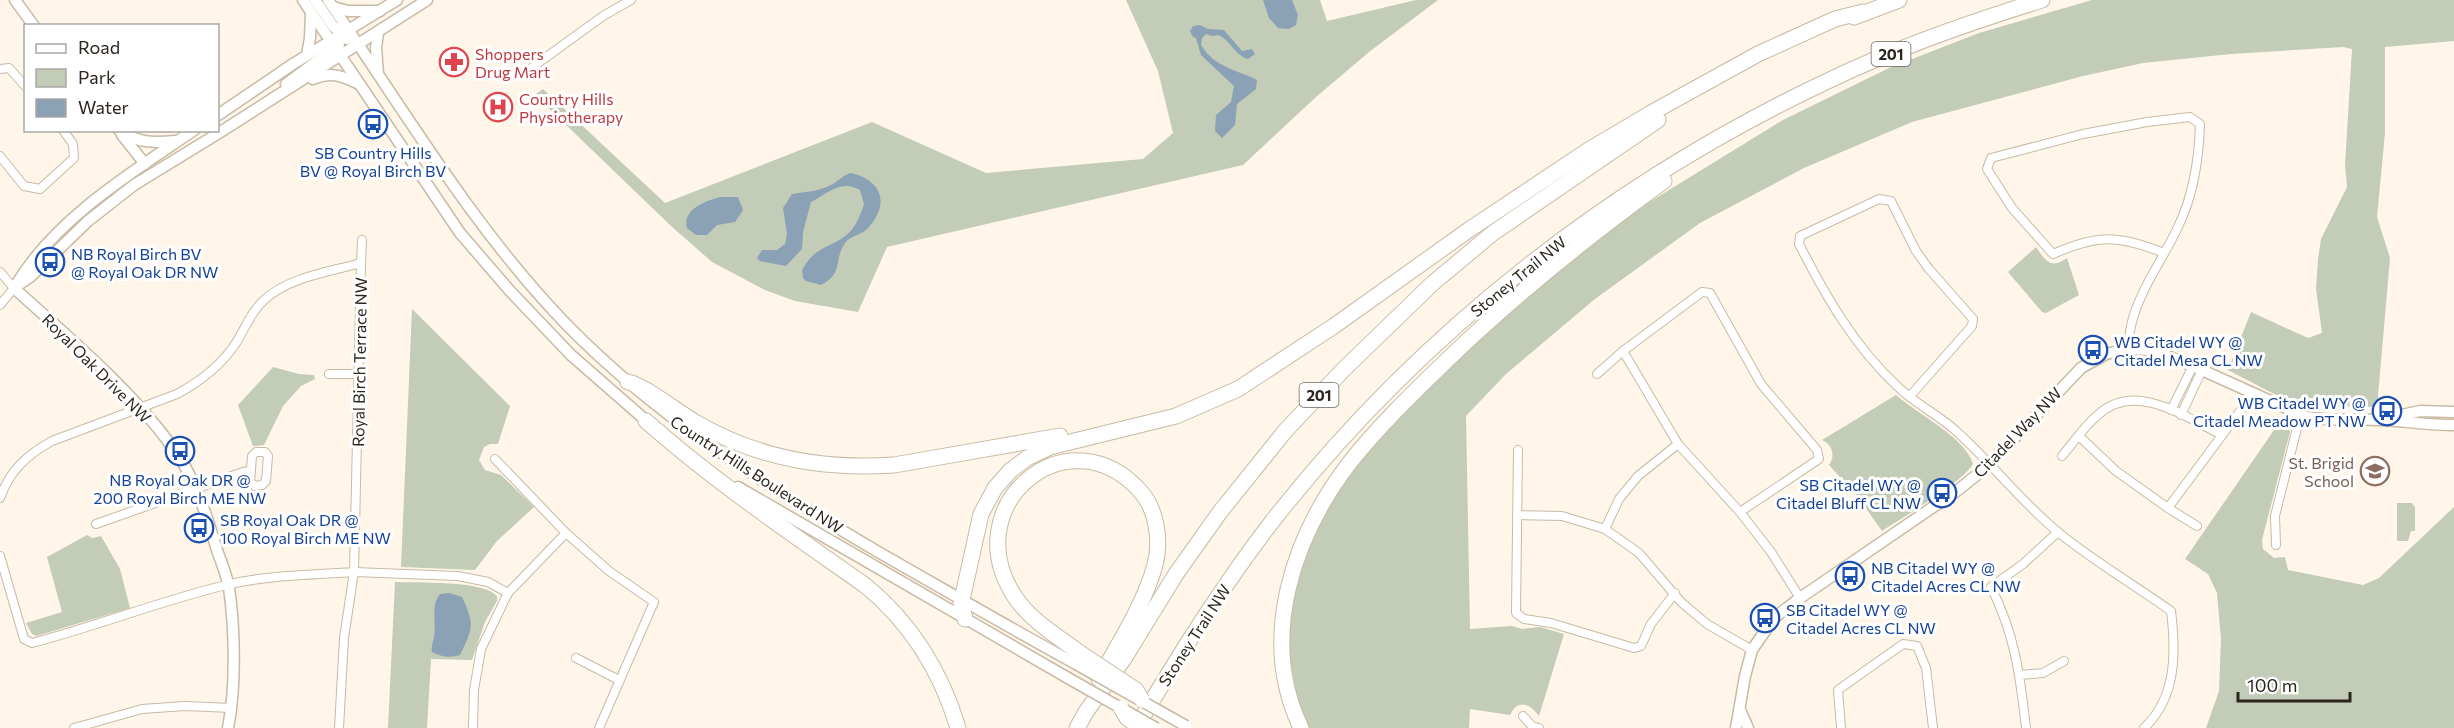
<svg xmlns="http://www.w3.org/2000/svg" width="2454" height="728" viewBox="0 0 2454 728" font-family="Commissioner,sans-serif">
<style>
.green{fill:#c2ccb6}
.water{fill:#8aa1b6}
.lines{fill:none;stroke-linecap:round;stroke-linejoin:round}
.street-casing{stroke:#c8baa5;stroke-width:10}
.secondary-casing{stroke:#c8baa5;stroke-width:13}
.highway-casing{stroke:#c8baa5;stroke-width:17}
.street{stroke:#fff;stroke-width:8}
.secondary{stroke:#fff;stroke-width:10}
.highway{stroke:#fff;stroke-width:15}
.secondary-bridge-casing{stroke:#c8baa5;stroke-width:13;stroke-linecap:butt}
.highway-bridge-casing{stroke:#c8baa5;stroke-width:17;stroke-linecap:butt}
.secondary-bridge{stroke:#fff;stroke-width:10}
.highway-bridge{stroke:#fff;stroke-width:15}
.labels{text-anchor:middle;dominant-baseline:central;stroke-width:6;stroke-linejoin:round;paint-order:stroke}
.shield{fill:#fff;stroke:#6b6762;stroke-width:1.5}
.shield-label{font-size:15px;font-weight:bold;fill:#2b261e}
.health-label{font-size:16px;fill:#be3a42;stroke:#fff;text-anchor:start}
.transit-label{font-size:16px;fill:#164399;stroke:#fff;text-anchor:start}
.street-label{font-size:16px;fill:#2b261e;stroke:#fff}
.education-label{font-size:16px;fill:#785e54;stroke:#fff;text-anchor:end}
</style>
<rect width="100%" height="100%" fill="#fff6e9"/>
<g class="green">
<path d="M1126,0H1320L1327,21L1416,0H1438L1369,52L1316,97L1243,165L887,247L858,312L795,301L765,290L712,262L671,226L535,95L543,89L665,203L872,122L986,173L1143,159L1173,133L1158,71Z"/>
<path d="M2092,0H2454V41L2385,47V133L2377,217L2390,258L2377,407L2302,405L2276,395L2228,370L2251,312L2308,338L2322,333L2316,289L2318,259L2321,239L2347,187L2345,165L2352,49L2343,47L2231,54L2143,63L2083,76L1912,122L1804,168L1700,223L1595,299L1506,374L1466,416L1470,629L1512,626L1522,629L1540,627L1564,634L1539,716C1530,704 1518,698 1510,715L1470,709L1469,728H1303L1283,624L1312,526L1364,450L1478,334L1617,222L1783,120L1889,68L1979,33Z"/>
<path d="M2036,247C2045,260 2051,270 2067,258L2079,295L2046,313L2042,312L2008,272Z"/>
<path d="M412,309L510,406L498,444H490L484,447L479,460L485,470L501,475L534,507L497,541L475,570L401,567Z"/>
<path d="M273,367L299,374L314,375L315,379L301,386L283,406L264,445L253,446L238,405Z"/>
<path d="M1896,395C1917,414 1965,437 1973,464C1962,483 1903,517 1882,531L1858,497L1829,465C1836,456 1832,444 1822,440Z"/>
<path d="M2281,420L2289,426L2290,432L2262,540L2263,549L2274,558L2285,557L2288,570L2363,585L2379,578L2454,507V728H2206L2219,691L2221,639L2217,593L2208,574L2185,559Z"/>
<path d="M2397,503H2412L2415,507V531H2411L2408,541H2397Z"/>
<path d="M87,535L92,538L101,536L120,569L130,608L36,636L32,634L26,623L62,612L47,557Z"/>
<path d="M395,582C418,583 482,580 497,596V601L485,622L472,660L431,659L427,728H388Z"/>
</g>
<g class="water">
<path d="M1263,0H1292L1298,15L1296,25L1289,29L1278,28L1269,18Z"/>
<path d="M1200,25L1208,29L1224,30L1242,51L1252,49L1255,54L1248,59C1234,55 1231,40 1218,35L1213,36L1206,34L1202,38L1201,45C1215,68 1236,69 1257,80L1256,89L1237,104L1235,125L1222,138L1215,131L1216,115L1231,102L1234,86L1201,55L1196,38L1193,37L1190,31L1193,26Z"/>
<path d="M850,173C881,179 891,203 868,228C862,235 851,235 845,243C833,261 844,273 821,285L806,281L803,278L802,270C814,248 826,249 844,237C855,230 860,216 864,204L860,190C841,179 828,193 811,202L803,232L802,249L786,266L760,261L757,258L762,250H777L785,244L787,234L783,208L792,194C805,192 821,191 833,184C839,180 843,176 850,173Z"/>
<path d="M720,197H738L743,210L735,222L717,225L707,235H696L687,228C682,209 706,201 720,197Z"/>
<path d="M449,593L462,597C475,625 473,628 460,655C450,658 441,657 432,652C431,646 433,643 434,637C437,623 430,606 440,594Z"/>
</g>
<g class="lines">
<g class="street-casing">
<g id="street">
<path d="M0,69L9,68L26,87"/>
<path d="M523,74L603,16L631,0"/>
<path d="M0,156L24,186L40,189L74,158L73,144L63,130"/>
<path d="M361,263L362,240"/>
<path d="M0,272L14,288L0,305"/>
<path d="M2127,349C2129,339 2130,328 2133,318C2143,285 2164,257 2178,227C2194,194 2199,159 2200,124L2190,117L2147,122L2083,134L1991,158L1987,169L2012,208L2053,254C2098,234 2119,235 2164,253"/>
<path d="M1623,351L1678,444L1740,512L1771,552L1800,598"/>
<path d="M329,374H359"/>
<path d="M1597,374L1623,351L1702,292L1710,293L1761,384L1817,450L1819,459L1740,512"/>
<path d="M1910,396L1972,326L1973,319L1929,269L1916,251L1891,201L1879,199L1800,236L1799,244C1825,295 1854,346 1897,386C1914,403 1937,414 1955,430C1991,462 2021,502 2059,533C2094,561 2134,585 2171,611C2176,652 2177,697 2144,728"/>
<path d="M2171,410L2193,366"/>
<path d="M2181,415L2202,370"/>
<path d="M2080,437L2116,471L2168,508L2243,407"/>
<path d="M1518,450L1516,613L1524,619L1551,623L1634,648L1641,646L1651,624L1675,593"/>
<path d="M256,452H265L268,456L266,481L262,485L255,486L250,482L252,456Z"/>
<path d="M2062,456C2074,442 2085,425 2099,414C2136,381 2185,417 2222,435"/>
<path d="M495,459L566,533"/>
<path d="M0,498C10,470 27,455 52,441L177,394C201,381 221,366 236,343C245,329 250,313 263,301C288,277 329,272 361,263L354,572C312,575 267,575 226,585C160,601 97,626 32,643L24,639L0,556"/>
<path d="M2168,508L2197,526"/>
<path d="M1517,515L1562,516L1605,529L1639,553L1681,602L1707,624L1752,650"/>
<path d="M96,524L243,472L251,471"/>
<path d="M1605,529L1619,499L1638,476L1678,444"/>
<path d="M2276,545L2275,516L2300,416"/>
<path d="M508,593L566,533L609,571L654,602L599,728"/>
<path d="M576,658L619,680"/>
<path d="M2020,675L2043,673L2064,661"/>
<path d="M1523,716L1532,726L1539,728"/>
<path d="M74,728L142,709L185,706L232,708"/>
<path d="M339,728L344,638L354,572L458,576L488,582L508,593L481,649L474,690L473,728"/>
<path d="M1841,728L1838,690L1903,644L1917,646L1926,668L1933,728"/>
<path d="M2026,728C2020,675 2015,635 1991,587L2023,564L2058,532"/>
</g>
</g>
<g class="secondary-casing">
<g id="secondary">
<path d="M15,0L34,26"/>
<path d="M303,0L460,233L510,291L571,355L650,424"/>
<path d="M315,0L333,26L347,39"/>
<path d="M328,0C405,111 473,228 567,325C659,419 768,487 880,553C945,590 1010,628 1076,664"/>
<path d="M333,7L348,11H380"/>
<path d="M378,33L376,48L378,74"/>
<path d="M307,55L310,38L311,13"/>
<path d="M313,79C331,72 340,75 357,83"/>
<path d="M286,84L339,45"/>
<path d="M218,115L293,64L397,0"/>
<path d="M119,130C138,143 152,143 175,141"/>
<path d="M122,135L145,164"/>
<path d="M16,285C55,219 131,173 194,130"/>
<path d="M14,288C69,338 127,386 171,445C195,476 207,517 218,553C222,564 227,576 229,588C235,629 236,688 228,728"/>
<path d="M14,288L30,277L88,221L134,185L222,131L427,0"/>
<path d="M2388,418L2420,411L2454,412"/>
<path d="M738,487L1068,678"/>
<path d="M1740,710L1748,728"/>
<path d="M1736,728L1745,676L1752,650L1774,618L1800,598L1958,490L1989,465L2081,368L2106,354L2127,349L2152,350L2193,366L2306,417C2330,422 2355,418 2380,420C2405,421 2429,425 2454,425"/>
</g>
</g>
<g class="highway-casing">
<g id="highway">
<path d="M1854,17L1899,0"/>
<path d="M628,382C644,385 678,412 695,422C756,458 823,470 894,465L1060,436"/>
<path d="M646,421C715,482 791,533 866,586C912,624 941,671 958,728"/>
<path d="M965,619L961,604L981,514L995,488L1011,470L1027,458L1050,447L1176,416L1238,389L1334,326L1470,229L1587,151L1651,113L1758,54L1835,19L1863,12"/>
<path d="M1080,653C1057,636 1031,621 1015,597C954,505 1069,410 1141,492C1157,510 1161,542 1155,565C1144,605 1119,643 1099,679"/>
<path d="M1077,728L1086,712L1123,660L1176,574L1220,512L1286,430L1344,369L1433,283L1493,233L1658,120"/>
<path d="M1136,728C1177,658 1221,588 1271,523C1420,332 1615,180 1834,78C1901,46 1971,22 2042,0"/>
<path d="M1301,728C1258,638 1293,536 1351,461C1379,426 1412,394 1444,363C1513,296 1587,237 1664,181"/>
</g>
</g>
<use href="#street" class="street"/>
<use href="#secondary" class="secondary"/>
<use href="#highway" class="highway"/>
<g class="secondary-bridge-casing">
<g id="secondary-bridge">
<path d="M1076,664L1186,726"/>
<path d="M1068,678L1156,728"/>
</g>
</g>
<g class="highway-bridge-casing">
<g id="highway-bridge">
<path d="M1080,653L1136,690L1142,700"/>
<path d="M1121,708L1127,718L1142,728"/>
</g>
</g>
<use href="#secondary-bridge" class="secondary-bridge"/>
<use href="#highway-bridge" class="highway-bridge"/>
</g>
<defs>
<g id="pharmacy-ring" transform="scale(1.5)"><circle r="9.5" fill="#fff" stroke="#e0444e" stroke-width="1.5"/><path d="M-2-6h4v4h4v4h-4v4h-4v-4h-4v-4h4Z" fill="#e0444e"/></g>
<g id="hospital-ring" transform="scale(1.5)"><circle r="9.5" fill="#fff" stroke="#e0444e" stroke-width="1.5"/><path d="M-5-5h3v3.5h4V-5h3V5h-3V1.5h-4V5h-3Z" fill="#e0444e"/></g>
<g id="bus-ring" transform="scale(1.5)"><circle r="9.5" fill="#fff" stroke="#1a4fb4" stroke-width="1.5"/><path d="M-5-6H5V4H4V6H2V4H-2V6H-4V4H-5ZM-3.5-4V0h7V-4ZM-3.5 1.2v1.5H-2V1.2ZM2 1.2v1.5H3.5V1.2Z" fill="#1a4fb4"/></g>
<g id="school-ring" transform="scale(1.5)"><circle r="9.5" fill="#fff" stroke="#8d6e63" stroke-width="1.5"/><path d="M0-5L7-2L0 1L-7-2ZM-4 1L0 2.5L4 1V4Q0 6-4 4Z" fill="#8d6e63"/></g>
</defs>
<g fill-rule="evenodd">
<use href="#pharmacy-ring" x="454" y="62"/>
<use href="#hospital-ring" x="498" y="107"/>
<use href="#bus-ring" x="373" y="124"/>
<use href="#bus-ring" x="50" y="262"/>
<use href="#bus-ring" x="2093" y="350"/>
<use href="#bus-ring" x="2387" y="411"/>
<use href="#bus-ring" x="180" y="451"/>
<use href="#school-ring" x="2375" y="471"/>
<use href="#bus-ring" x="1942" y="493"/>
<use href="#bus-ring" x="199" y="528"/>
<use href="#bus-ring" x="1850" y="576"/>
<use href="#bus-ring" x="1765" y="618"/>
</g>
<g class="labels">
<g class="shield">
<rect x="1871.5" y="42" width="39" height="24" rx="4.5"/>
<rect x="1299.5" y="383" width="39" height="24" rx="4.5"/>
</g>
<g class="shield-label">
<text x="1891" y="54">201</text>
<text x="1319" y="395">201</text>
</g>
<g class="health-label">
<text x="475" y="53">Shoppers<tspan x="475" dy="18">Drug Mart</tspan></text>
<text x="519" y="98">Country Hills<tspan x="519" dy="18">Physiotherapy</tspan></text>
</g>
<g class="transit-label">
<text x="373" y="152" text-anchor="middle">SB Country Hills<tspan x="373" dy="18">BV @ Royal Birch BV</tspan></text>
<text x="71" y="253">NB Royal Birch BV<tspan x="71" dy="18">@ Royal Oak DR NW</tspan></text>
<text x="2114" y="341">WB Citadel WY @<tspan x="2114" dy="18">Citadel Mesa CL NW</tspan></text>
<text x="2366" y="402" text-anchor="end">WB Citadel WY @<tspan x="2366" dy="18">Citadel Meadow PT NW</tspan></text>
<text x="180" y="479" text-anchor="middle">NB Royal Oak DR @<tspan x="180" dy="18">200 Royal Birch ME NW</tspan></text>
<text x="1921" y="484" text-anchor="end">SB Citadel WY @<tspan x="1921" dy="18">Citadel Bluff CL NW</tspan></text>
<text x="220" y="519">SB Royal Oak DR @<tspan x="220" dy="18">100 Royal Birch ME NW</tspan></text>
<text x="1871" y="567">NB Citadel WY @<tspan x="1871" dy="18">Citadel Acres CL NW</tspan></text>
<text x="1786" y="609">SB Citadel WY @<tspan x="1786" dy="18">Citadel Acres CL NW</tspan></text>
</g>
<g class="street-label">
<text transform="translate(1518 276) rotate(-39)">Stoney Trail NW</text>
<text transform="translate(359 362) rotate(-89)">Royal Birch Terrace NW</text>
<text transform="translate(97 368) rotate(45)">Royal Oak Drive NW</text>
<text transform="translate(2017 432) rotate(-46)">Citadel Way NW</text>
<text transform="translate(757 474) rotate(33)">Country Hills Boulevard NW</text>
<text transform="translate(1194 635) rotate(-57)">Stoney Trail NW</text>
</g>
<g class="education-label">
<text x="2354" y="462">St. Brigid<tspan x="2354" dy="18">School</tspan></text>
</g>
</g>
<rect x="24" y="24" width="195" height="108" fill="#ffffff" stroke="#aaa8a5" stroke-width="1.5"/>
<rect x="36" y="44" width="30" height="9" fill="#ffffff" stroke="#aaa8a5" stroke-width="1.5"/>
<text x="78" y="54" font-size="18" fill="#2b261e">Road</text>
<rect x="36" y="69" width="30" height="18" fill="#c2ccb6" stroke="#aaa8a5" stroke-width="1.5"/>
<text x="78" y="84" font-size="18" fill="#2b261e">Park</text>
<rect x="36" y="99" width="30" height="18" fill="#8aa1b6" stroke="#aaa8a5" stroke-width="1.5"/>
<text x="78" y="114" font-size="18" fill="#2b261e">Water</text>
<path d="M2238 692v9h112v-9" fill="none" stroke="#2b261e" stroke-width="3"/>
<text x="2247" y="692" font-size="18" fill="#2b261e" stroke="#ffffff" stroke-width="4.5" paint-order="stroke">100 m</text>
</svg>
